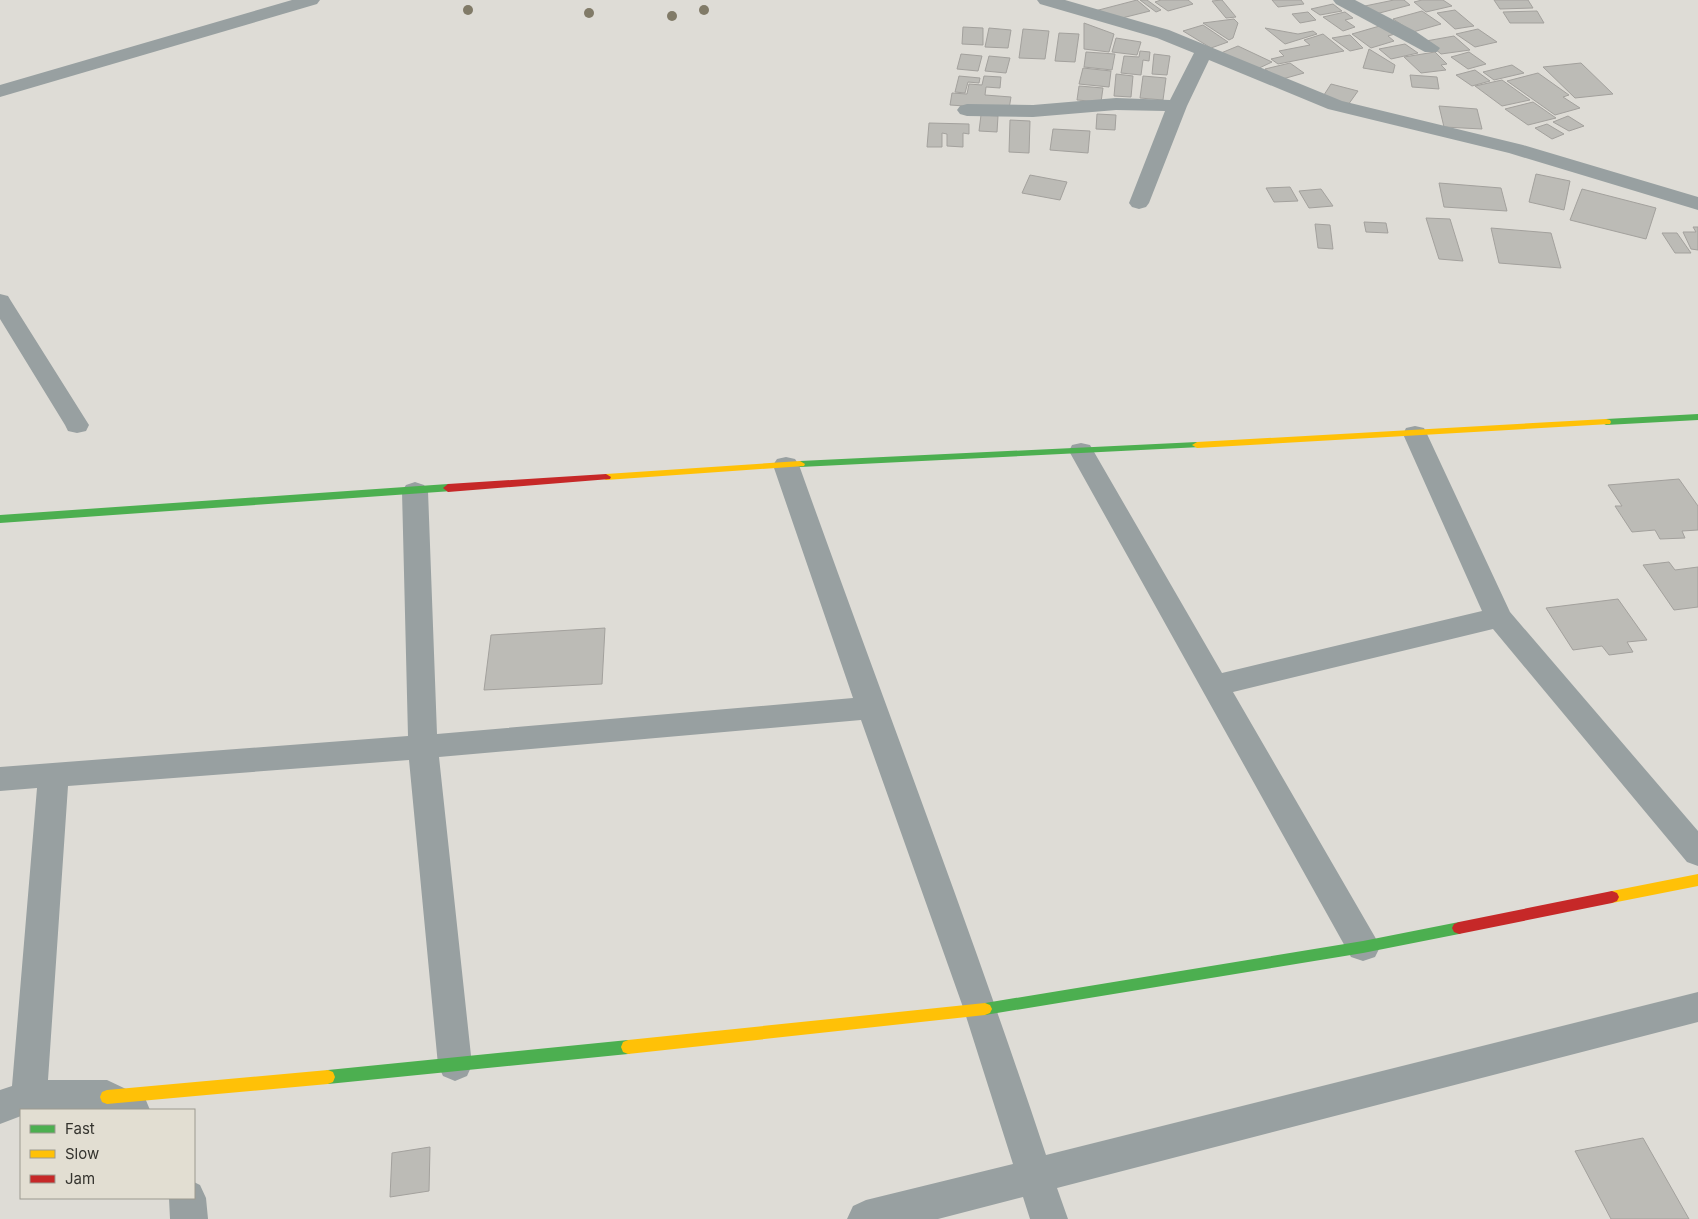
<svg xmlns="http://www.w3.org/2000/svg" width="1698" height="1219" viewBox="0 0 1698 1219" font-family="Inter,sans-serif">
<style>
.building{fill:#bcbbb6;stroke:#a3a19d}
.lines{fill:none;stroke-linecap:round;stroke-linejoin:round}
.street{fill:#98a0a1;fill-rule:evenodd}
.fast{fill:#4caf50;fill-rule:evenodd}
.slow{fill:#ffc107;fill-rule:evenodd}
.jam{fill:#c62828;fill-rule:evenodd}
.tree{fill:#817b68}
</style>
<rect width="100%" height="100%" fill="#dedcd6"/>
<g class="building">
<path d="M1137,0L1150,11L1114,20L1091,12Z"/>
<path d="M1140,0H1147L1161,10L1156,12Z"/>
<path d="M1161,0H1188L1193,4L1168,11L1155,2Z"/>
<path d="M1222,0L1236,17L1226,18L1212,1Z"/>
<path d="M1272,0H1301L1304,4L1278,7Z"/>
<path d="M1394,0H1404L1410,5L1372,15L1360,7Z"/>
<path d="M1422,0H1443L1452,6L1426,12L1414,2Z"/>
<path d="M1494,0H1528L1533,8L1500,9Z"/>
<path d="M1333,4L1342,11L1320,15L1311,9Z"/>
<path d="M1455,10L1474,26L1455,29L1437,13Z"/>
<path d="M1422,11L1441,24L1413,32L1393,19Z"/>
<path d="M1537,11L1544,23H1510L1503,12Z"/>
<path d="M1308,12L1316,20L1300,23L1292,14Z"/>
<path d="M1345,12L1353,18L1345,20L1355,27L1343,31L1323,17Z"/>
<path d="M1234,19L1238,23L1233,38L1229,40L1203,23Z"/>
<path d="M1084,23L1114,34L1109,52L1084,49Z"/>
<path d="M1203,25L1228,42L1211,48L1183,31Z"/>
<path d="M1383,25L1395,34L1388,36L1394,41L1371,48L1352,34Z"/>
<path d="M963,27L983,28V45L962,44Z"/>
<path d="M989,28L1011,30L1008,48L985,47Z"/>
<path d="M1265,28L1298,34L1313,31L1317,34L1285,44Z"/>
<path d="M1023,29L1049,31L1045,59L1019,58Z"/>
<path d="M1478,29L1497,42L1475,47L1456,34Z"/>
<path d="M1059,33L1079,34L1075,62L1055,61Z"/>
<path d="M1323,34L1344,51L1278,64L1271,59L1284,56L1279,51L1310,45L1304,40Z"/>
<path d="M1350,35L1363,48L1350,51L1332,38Z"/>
<path d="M1454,36L1470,50L1441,54L1426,41Z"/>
<path d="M1116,38L1141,42L1137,55L1112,52Z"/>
<path d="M1405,44L1418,53L1391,59L1379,49Z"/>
<path d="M1238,46L1272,62L1255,70L1221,53Z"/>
<path d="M1369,49L1395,65L1393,73L1363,68Z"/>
<path d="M1140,51L1150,52L1149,61L1143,60L1141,75L1121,73L1124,56L1139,57Z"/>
<path d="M1086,52L1115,54L1112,70L1084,67Z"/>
<path d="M1435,52L1447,64L1441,65L1446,70L1421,73L1404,57Z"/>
<path d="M1469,52L1486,64L1468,69L1451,57Z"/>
<path d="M961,54L982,56L978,71L957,69Z"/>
<path d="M1154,54L1170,56L1167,75L1152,74Z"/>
<path d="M989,56L1010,58L1006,73L985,71Z"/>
<path d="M1290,63L1304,73L1279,80L1265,69Z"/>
<path d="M1581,63L1613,94L1575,98L1543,67Z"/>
<path d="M1512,65L1524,73L1494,80L1483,72Z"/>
<path d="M1083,68L1111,71L1109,87L1079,84Z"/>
<path d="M1475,70L1490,81L1472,86L1456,75Z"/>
<path d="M1538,73L1569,95L1563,97L1580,108L1555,115L1507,81Z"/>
<path d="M1116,74L1133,76L1131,97L1114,96Z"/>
<path d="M1410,75L1437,77L1439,89L1412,87Z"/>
<path d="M959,76L980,78L979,83L968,82L965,93L955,92Z"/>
<path d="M984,76L1001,77L1000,88L986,87L985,95L1011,97L1009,109L950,105L952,93L967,94L969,84L982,85Z"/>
<path d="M1143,76L1166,78L1163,100L1140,98Z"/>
<path d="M1502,80L1530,100L1502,106L1475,86Z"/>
<path d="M1331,84L1358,91L1348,105L1322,98Z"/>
<path d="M1079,86L1103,88L1101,102L1077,100Z"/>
<path d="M1533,102L1556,118L1528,125L1505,109Z"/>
<path d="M1439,106L1477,109L1482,129L1444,127Z"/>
<path d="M1097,114L1116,115L1115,130L1096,129Z"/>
<path d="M981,115L998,116L997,132L979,131Z"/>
<path d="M1568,116L1584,126L1569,131L1553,122Z"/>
<path d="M1010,120L1030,121L1029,153L1009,152Z"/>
<path d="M929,123L969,124V134L963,133V147L947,146V134L942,133V147H927Z"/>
<path d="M1547,124L1564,134L1552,139L1535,128Z"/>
<path d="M1053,129L1090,131L1088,153L1050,150Z"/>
<path d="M1536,174L1570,181L1564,210L1529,202Z"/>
<path d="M1030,175L1067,182L1060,200L1022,193Z"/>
<path d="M1439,183L1501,188L1507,211L1444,207Z"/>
<path d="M1290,187L1298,201L1274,202L1266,188Z"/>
<path d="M1321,189L1333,206L1309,208L1299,191Z"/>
<path d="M1582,189L1656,208L1646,239L1570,220Z"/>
<path d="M1426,218L1450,219L1463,261L1439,259Z"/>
<path d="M1364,222L1386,223L1388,233L1366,232Z"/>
<path d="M1315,224L1330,225L1333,249L1318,248Z"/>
<path d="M1693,227H1698V250L1691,249L1683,232H1696Z"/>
<path d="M1491,228L1551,233L1561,268L1499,263Z"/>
<path d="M1662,233H1677L1691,253H1675Z"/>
<path d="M1679,479L1698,506V530L1682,531L1685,538L1660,539L1655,530L1632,532L1615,506H1622L1608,485Z"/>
<path d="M1669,562L1675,570L1698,567V607L1674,610L1643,565Z"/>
<path d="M1618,599L1647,640L1627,642L1633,652L1609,655L1602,646L1573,650L1546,608Z"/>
<path d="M605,628L602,684L484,690L491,635Z"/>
<path d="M1643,1138L1689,1219H1611L1575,1151Z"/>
<path d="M430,1147L429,1191L390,1197L392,1153Z"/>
</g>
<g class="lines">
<g class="street">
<path d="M292,0H320L317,4L0,97V85Z"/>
<path d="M1037,0H1065L1169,30L1342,101L1523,145L1698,197V210L1509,153L1328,109L1209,60L1187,106L1149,203L1146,207L1139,209L1132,207L1129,203L1165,111L1116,110L1033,117L967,116L960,114L957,110L960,106L967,104L1033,105L1116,98L1170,100L1194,53L1157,38L1040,4Z"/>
<path d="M1333,0H1355L1415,31L1440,48L1437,52H1425L1336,4Z"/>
<path d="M0,294L8,296L11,301L89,425L86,431L77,433L68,431L65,425L0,319Z"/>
<path d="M1415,426L1424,428L1427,434L1510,612L1698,831V866L1687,862L1493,629L1233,692L1375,937L1380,947L1375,957L1363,961L1351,957L1069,451L1072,445L1081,443L1090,445L1222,673L1482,611L1403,434L1406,428Z"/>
<path d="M786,457L795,459L799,465C881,695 969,923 1046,1155L1698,992V1022L1057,1188L1068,1219H1030L1023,1197L938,1219H847L853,1206L866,1200L1013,1164L964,1010L861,720L439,757L472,1065L467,1076L455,1081L443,1076L438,1065L409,760L68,786L48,1080H107L145,1098L150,1110H21V1116L0,1124V1090L12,1086L37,788L0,791V767L408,736L402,491L406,485L415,482L424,485L428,491L437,734L853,698L773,465L777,459Z"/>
<path d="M194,1182L200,1185L206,1198L208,1219H170L169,1198H194Z"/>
</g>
<g class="fast">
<path d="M1698,414V420L1606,425L1601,422L1606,419Z"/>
<path d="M1197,442L1201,443L1202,445L1201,447L800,467L795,464L800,461Z"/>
<path d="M448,484L452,485L453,488L452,491L0,523V515Z"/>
<path d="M1459,922L1464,924L1466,928L1464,932L1459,934L1363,953L985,1015L980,1013L978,1009L980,1005L985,1003L1363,941Z"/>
<path d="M628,1040L633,1042L635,1047L633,1052L628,1054L328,1084L323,1082L321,1077L323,1072L328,1070Z"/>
</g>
<g class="slow">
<path d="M1606,419L1610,420L1611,422L1610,424L1197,448L1192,445L1197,442Z"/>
<path d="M800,461L805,464L804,466L606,480L601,477L606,474Z"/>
<path d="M1698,874V886L1612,903L1607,901L1605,897L1607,893L1612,891Z"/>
<path d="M985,1003L990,1005L992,1009L990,1013L985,1015L628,1054L623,1052L621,1047L623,1042L628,1040Z"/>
<path d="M328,1070L333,1072L335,1077L333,1082L328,1084L107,1104L102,1102L100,1097L102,1092L107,1090Z"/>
</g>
<g class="jam">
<path d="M606,474L611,477L610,479L448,492L443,488L448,484Z"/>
<path d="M1612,891L1617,893L1619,897L1617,901L1612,903L1459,934L1454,932L1452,928L1454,924L1459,922Z"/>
</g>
</g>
<g class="tree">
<circle cx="468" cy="10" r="5"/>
<circle cx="704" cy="10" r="5"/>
<circle cx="589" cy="13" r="5"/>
<circle cx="672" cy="16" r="5"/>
</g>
<rect x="20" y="1109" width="175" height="90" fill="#e2ded2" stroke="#9c9a90"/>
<rect x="30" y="1125" width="25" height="8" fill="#4caf50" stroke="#9c9a90"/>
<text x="65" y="1134" font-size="15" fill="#34332e">Fast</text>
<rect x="30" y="1150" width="25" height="8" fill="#ffc107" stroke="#9c9a90"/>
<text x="65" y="1159" font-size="15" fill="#34332e">Slow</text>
<rect x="30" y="1175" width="25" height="8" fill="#c62828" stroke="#9c9a90"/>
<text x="65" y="1184" font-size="15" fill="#34332e">Jam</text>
</svg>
